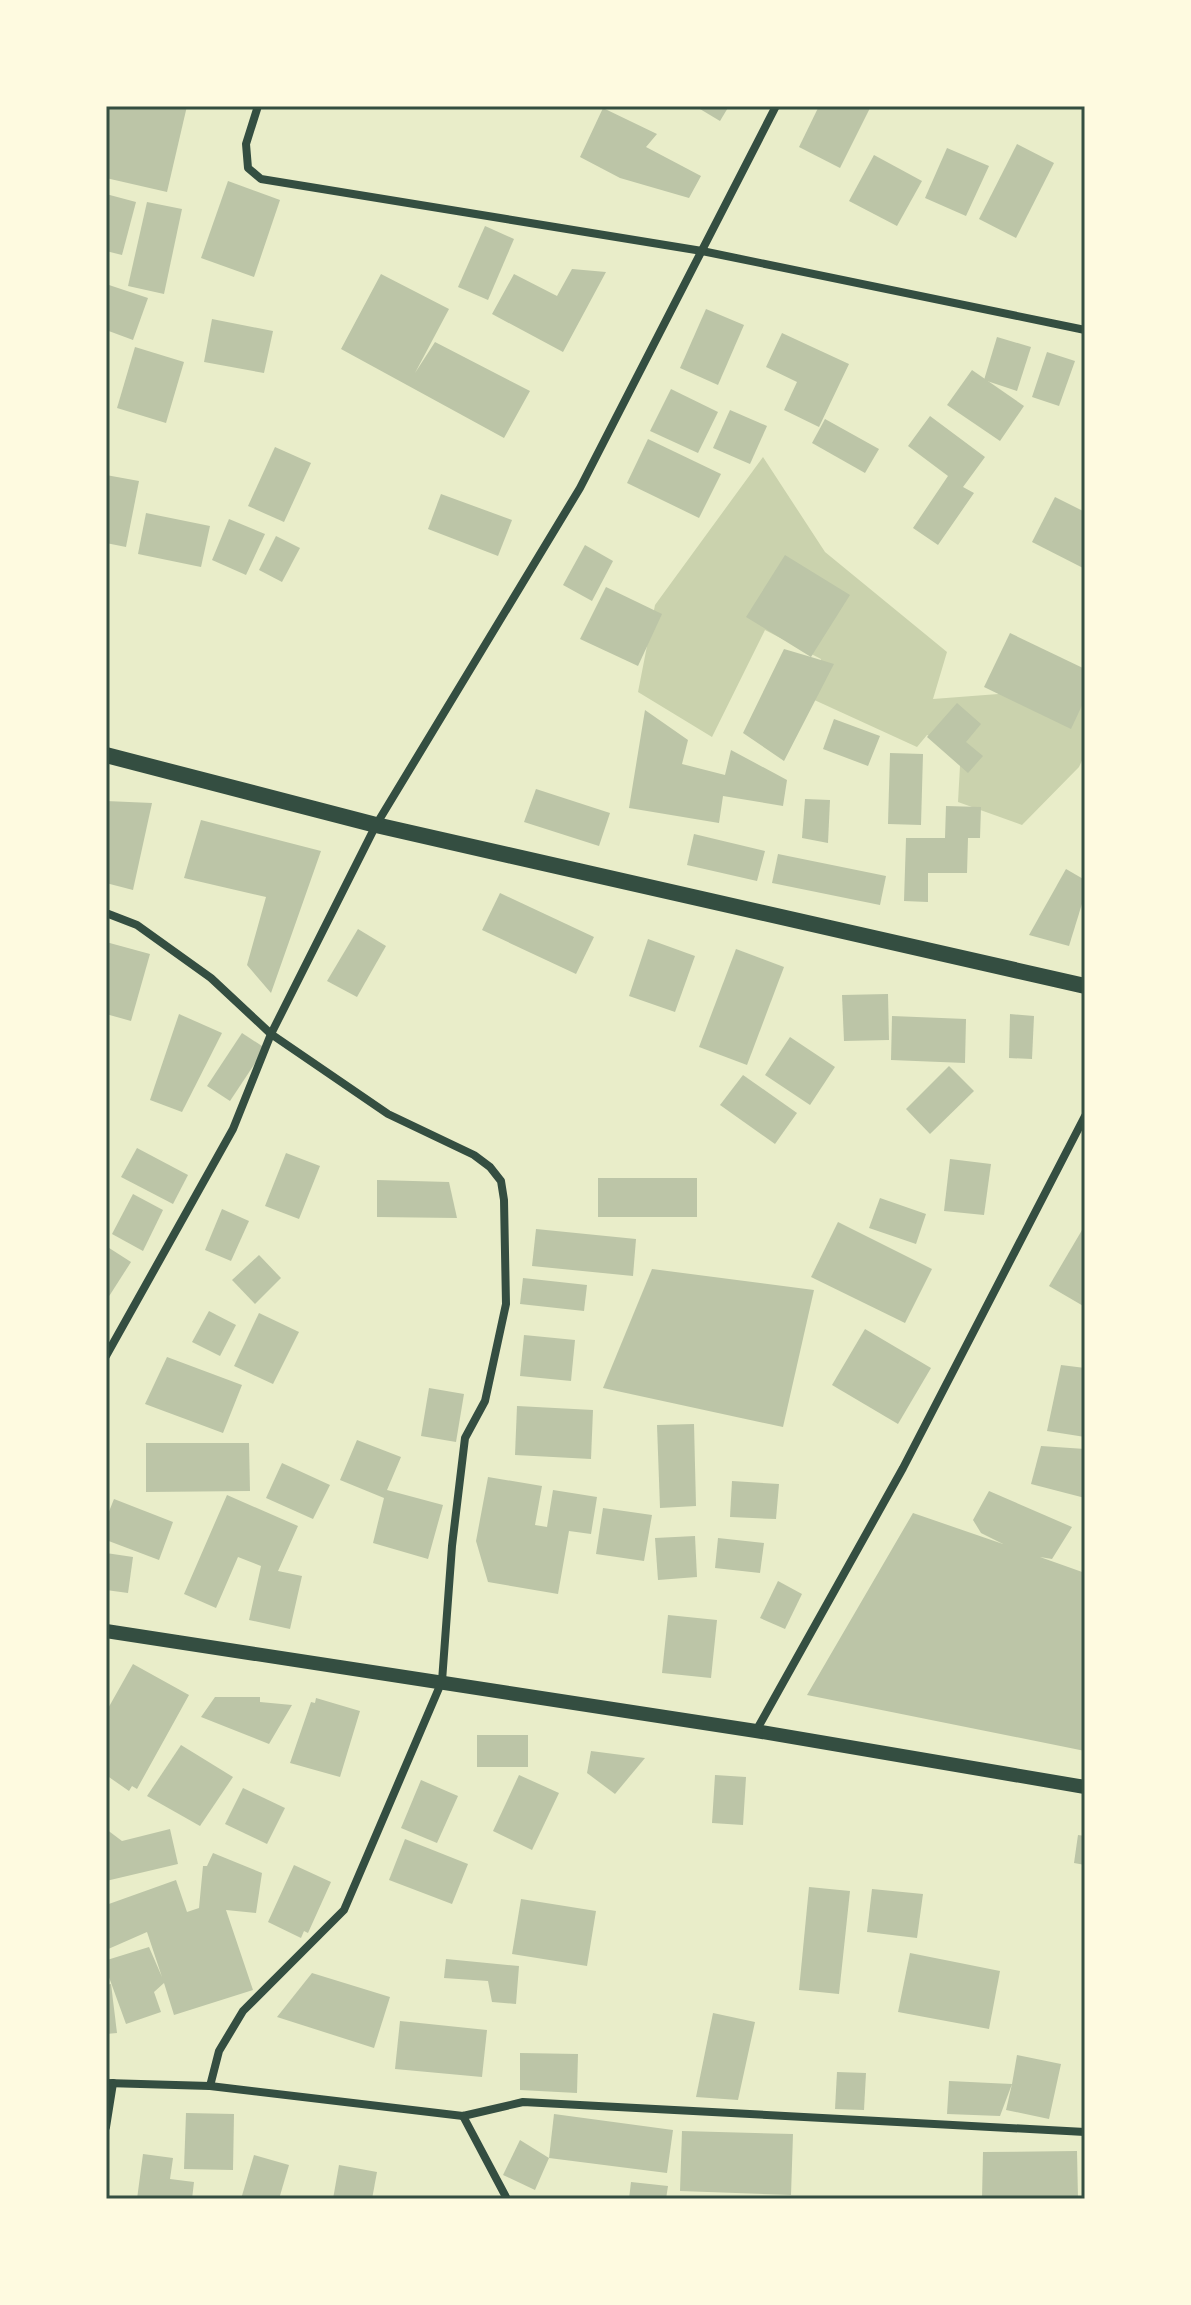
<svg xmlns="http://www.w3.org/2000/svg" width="1191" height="2305" viewBox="0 0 1191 2305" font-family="Lato,sans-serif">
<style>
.green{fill:#cad2ad}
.building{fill:#bcc5a7}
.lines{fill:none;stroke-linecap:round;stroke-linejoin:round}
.minor{stroke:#344e41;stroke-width:8}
.tertiary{stroke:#344e41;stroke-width:14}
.secondary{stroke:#344e41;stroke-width:16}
.neatline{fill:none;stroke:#344e41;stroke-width:3}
</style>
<rect width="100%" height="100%" fill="#e9edc9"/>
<path class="green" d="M763,457L825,552L947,652L933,699L1066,689L1085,702V754L1079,767L1022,825L958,802L961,748L927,735L917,747L810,698L821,659L765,630L712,737L638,692L655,605Z"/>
<g class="building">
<path d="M106,106H187L167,192L106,178Z"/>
<path d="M695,106H729L720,121Z"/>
<path d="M819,106H871L840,168L799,147Z"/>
<path d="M603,108L657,134L646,147L701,176L689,198L620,178L580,157Z"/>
<path d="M1017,144L1054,163L1016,238L979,219Z"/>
<path d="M947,148L989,166L966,216L925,198Z"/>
<path d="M874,155L922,181L897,226L849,201Z"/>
<path d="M228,181L280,200L254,277L201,258Z"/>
<path d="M106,194L136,202L122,255L106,251Z"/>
<path d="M147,202L182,209L164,294L128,286Z"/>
<path d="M485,226L514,239L488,300L458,287Z"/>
<path d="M572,269L606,272L563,352L492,314L514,274L557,296Z"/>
<path d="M381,274L449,309L415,373L435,342L530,391L504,438L341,349Z"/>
<path d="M106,284L148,298L133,340L106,330Z"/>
<path d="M706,309L744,325L718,385L680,368Z"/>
<path d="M212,319L273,331L264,373L204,362Z"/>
<path d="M782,333L849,364L819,427L784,410L797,382L766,367Z"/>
<path d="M997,337L1031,347L1017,391L984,380Z"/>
<path d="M135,347L184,362L166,423L117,408Z"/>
<path d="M1047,352L1075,361L1059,406L1032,397Z"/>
<path d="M972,370L1024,406L1000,441L947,405Z"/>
<path d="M671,389L718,412L698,453L650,431Z"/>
<path d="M730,410L767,426L750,464L713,448Z"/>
<path d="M930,416L985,457L963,487L974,493L938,545L913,528L948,476L908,446Z"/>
<path d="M825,419L879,449L865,473L812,443Z"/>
<path d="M648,439L721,474L699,518L627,483Z"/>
<path d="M275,447L311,463L284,522L248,506Z"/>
<path d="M106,475L139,481L126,547L106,543Z"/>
<path d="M441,494L512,520L498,556L428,529Z"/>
<path d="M1055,497L1085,512V569L1032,542Z"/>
<path d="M146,513L210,526L201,567L138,554Z"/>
<path d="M229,519L265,534L246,575L212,560Z"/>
<path d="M276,536L300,548L282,582L259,570Z"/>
<path d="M585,545L613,561L592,601L563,585Z"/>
<path d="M785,555L850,595L811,657L834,664L784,761L743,733L784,649L811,657L746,617Z"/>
<path d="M606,587L662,614L638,666L580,639Z"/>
<path d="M1010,633L1085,669V699L1071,729L984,687Z"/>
<path d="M957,703L981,724L966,742L983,756L968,773L927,737Z"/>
<path d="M645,710L688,740L682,764L725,775L731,750L787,780L783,806L723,796L719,823L629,808Z"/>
<path d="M834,719L880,736L868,766L823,749Z"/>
<path d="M890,753L923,754L921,825L888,824Z"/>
<path d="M536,789L610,813L599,846L524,822Z"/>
<path d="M805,799L830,800L828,843L802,838Z"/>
<path d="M106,801L152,803L133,890L106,883Z"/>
<path d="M946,806L981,807L980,838H968L967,873H928V902L904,901L906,838H945Z"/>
<path d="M201,820L321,851L271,993L247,965L266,897L184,878Z"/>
<path d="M694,834L765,851L757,881L687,865Z"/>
<path d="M778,854L886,876L880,905L772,883Z"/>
<path d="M1066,869L1085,880V894L1069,946L1029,935Z"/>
<path d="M500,893L594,937L576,974L482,930Z"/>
<path d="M358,929L386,946L357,997L327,981Z"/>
<path d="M648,939L695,956L675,1012L629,996Z"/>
<path d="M106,942L150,954L131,1021L106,1014Z"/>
<path d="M736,949L784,967L747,1065L699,1047Z"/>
<path d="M888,994L889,1040L844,1041L842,995Z"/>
<path d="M179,1014L222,1033L182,1112L150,1100Z"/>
<path d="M1010,1014L1034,1016L1032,1059L1009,1058Z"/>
<path d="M892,1016L966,1019L965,1063L891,1060Z"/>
<path d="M242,1033L265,1048L230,1101L207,1086Z"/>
<path d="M790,1037L835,1067L810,1105L765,1075Z"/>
<path d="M949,1066L974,1091L930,1134L906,1109Z"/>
<path d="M743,1075L797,1113L775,1144L720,1105Z"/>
<path d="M137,1148L188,1175L173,1204L121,1177Z"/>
<path d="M286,1153L320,1166L299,1219L265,1206Z"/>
<path d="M950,1159L991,1164L984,1215L944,1211Z"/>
<rect x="598" y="1178" width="99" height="39"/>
<path d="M377,1180L449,1182L457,1218L377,1217Z"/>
<path d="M133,1194L163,1210L143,1251L112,1234Z"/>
<path d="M880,1198L926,1214L916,1244L869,1228Z"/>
<path d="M222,1209L249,1221L231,1261L205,1250Z"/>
<path d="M838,1222L932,1269L905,1323L811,1277Z"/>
<path d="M1085,1225V1307L1049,1286Z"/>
<path d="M536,1229L636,1239L633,1276L532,1266Z"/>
<path d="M106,1246L131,1262L106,1301Z"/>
<path d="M259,1255L281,1278L255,1304L232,1280Z"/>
<path d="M652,1269L814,1290L783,1427L603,1388Z"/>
<path d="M523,1278L587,1285L584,1311L520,1304Z"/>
<path d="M209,1311L236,1325L220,1356L192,1342Z"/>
<path d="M259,1313L299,1332L273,1384L234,1366Z"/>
<path d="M865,1329L931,1368L898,1424L832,1385Z"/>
<path d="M524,1335L575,1340L571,1381L520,1376Z"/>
<path d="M167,1357L242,1385L223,1433L145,1404Z"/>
<path d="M1061,1365L1085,1368V1437L1047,1431Z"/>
<path d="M429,1388L464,1394L456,1442L421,1436Z"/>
<path d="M517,1406L593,1410L591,1459L515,1455Z"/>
<path d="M694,1424L696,1506L660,1508L657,1425Z"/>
<path d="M357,1440L401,1457L387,1490L443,1505L428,1559L373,1543L384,1498L340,1480Z"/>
<path d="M146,1443H249L250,1491L146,1492Z"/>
<path d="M1041,1446L1085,1449V1498L1031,1484Z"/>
<path d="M282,1463L330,1485L313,1519L266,1498Z"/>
<path d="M488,1477L542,1486L535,1525L547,1527L553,1490L597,1497L591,1534L569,1531L558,1594L488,1582L476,1541Z"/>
<path d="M732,1481L779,1484L776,1519L730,1517Z"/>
<path d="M989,1491L1072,1527L1052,1559L1040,1557L1085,1573V1751L807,1695L913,1513L1003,1544L981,1533L973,1520Z"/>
<path d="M227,1495L298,1526L278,1571L302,1576L290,1629L249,1620L261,1566L238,1557L216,1608L184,1594Z"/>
<path d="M114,1499L173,1522L159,1560L106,1540V1519Z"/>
<path d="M603,1508L652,1515L644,1561L596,1554Z"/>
<path d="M695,1536L697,1577L658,1580L655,1538Z"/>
<path d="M718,1538L764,1543L760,1573L715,1568Z"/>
<path d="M106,1553L133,1557L128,1593L106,1590Z"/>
<path d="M778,1581L802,1594L785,1629L760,1618Z"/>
<path d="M668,1615L717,1620L711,1678L662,1673Z"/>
<path d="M133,1664L189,1695L137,1789L132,1786L129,1791L106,1775V1712Z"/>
<path d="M215,1697H260V1702L292,1705L269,1744L201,1717Z"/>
<path d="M316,1698L360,1711L340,1777L290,1763L311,1702L315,1703Z"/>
<rect x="477" y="1735" width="51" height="32"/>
<path d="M181,1745L233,1777L200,1826L147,1796Z"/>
<path d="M591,1751L645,1758L615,1794L587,1773Z"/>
<path d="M519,1775L559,1793L532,1850L493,1831Z"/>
<path d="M715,1775L746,1777L743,1825L712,1823Z"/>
<path d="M421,1780L458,1796L437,1843L401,1828Z"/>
<path d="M243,1788L285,1808L267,1844L225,1824Z"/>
<path d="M106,1829L122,1841L170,1829L178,1864L106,1881Z"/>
<path d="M1078,1835L1085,1836V1865L1074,1863Z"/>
<path d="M405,1839L468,1864L452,1904L389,1880Z"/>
<path d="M213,1853L262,1873L256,1913L226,1910L253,1990L174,2015L164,1983L154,1992L161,2012L126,2024L106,1969L107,1960L149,1947L162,1977L147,1932L106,1950V1905L176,1880L187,1912L199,1908L203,1866H207Z"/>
<path d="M294,1865L331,1882L308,1933L304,1931L301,1938L268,1922Z"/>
<path d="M809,1887L850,1891L839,1994L799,1990Z"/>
<path d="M872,1889L923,1894L917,1938L867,1932Z"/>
<path d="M521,1899L596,1911L587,1966L512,1954Z"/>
<path d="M910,1953L1000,1971L989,2029L898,2012Z"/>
<path d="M446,1959L519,1966L516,2004L492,2002L488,1981L444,1978Z"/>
<path d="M312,1973L390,1997L374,2048L277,2017Z"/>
<path d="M111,1984L117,2033L106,2034V1985Z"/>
<path d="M713,2013L755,2022L738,2100L696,2097Z"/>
<path d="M400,2021L487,2030L482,2077L395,2069Z"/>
<path d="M520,2053L578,2054L577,2093L520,2090Z"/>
<path d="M1017,2055L1061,2064L1049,2119L1006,2110L1012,2084L1000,2116L947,2114L949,2081L1012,2084Z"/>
<path d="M837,2072L866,2073L864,2110L835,2109Z"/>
<path d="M186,2113L234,2114L233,2170L184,2169Z"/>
<path d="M554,2114L673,2130L667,2173L549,2158Z"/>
<path d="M682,2131L793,2134L791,2195L680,2191Z"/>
<path d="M520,2140L549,2158L535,2190L503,2175Z"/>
<path d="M1077,2151L1078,2199H982L983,2152Z"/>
<path d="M143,2154L173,2158L170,2179L194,2182L192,2199H137Z"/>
<path d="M254,2155L289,2165L279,2199H241Z"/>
<path d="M339,2165L377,2172L372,2199H333Z"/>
<path d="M631,2182L668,2186L666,2199H629Z"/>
</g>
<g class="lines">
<g class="minor">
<path d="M258,106L246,144L248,168L261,179L702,251L1085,330"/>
<path d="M106,913L137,925L211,978L271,1034L388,1114L474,1155L490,1167L501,1181L504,1200L506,1304L485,1401L465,1438L452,1546L442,1681L344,1910L243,2011L219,2051L210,2086"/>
<path d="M106,1356L233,1129L271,1034L376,825L580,488L776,106"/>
<path d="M756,1731L903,1468L1085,1116"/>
<path d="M106,2083L210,2086L463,2116L523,2102L1085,2132"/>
<path d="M463,2116L507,2199"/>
<path d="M106,2127L113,2083"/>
</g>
<path class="tertiary" d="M106,1631L756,1731L1085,1787"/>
<path class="secondary" d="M106,755L376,825L1085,986"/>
</g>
<rect width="1191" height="2305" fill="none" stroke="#fefae0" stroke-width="216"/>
<rect x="108" y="108" width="975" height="2089" class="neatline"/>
</svg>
